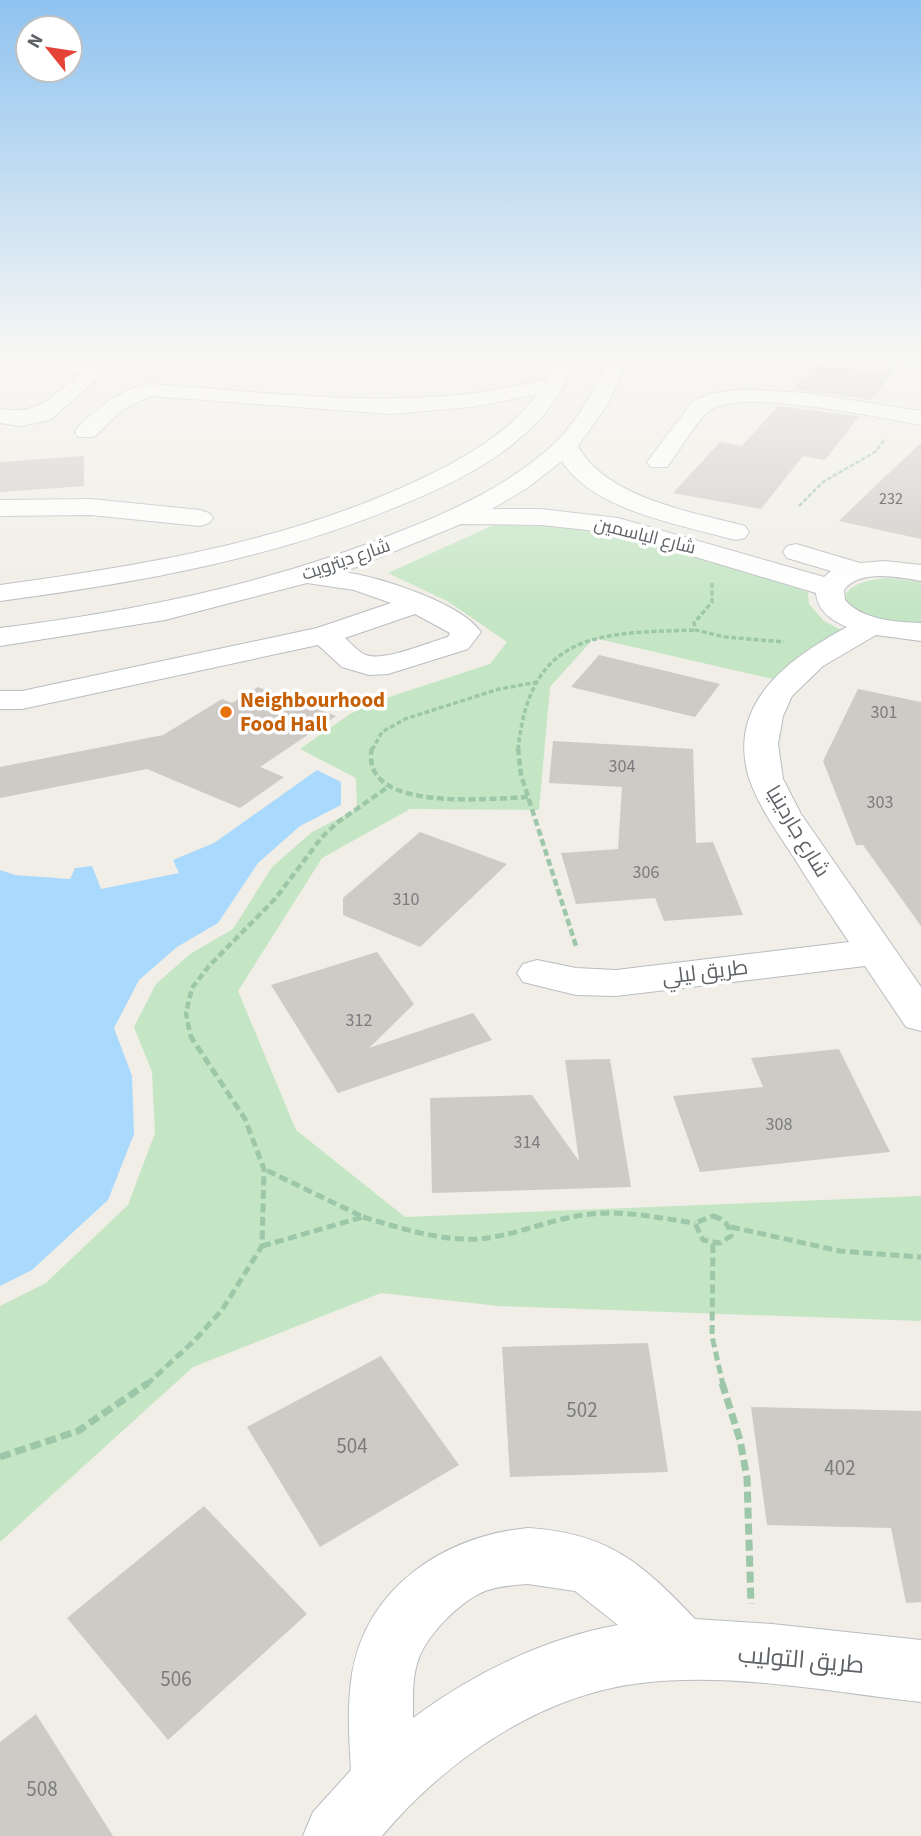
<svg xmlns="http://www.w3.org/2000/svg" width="921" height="1836" viewBox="0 0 921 1836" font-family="'Source Sans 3',Cairo,sans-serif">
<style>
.green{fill:#c4e6c4}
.water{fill:#a9d9fd}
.building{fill:#cecac6}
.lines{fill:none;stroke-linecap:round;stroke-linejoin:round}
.minor-casing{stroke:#b9bcc0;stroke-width:2}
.path-far4{stroke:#9dc7a9;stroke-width:2.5;stroke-dasharray:4.5 2;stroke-linecap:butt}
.path-far3{stroke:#9dc7a9;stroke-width:3.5;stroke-dasharray:5 2.5;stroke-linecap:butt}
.path-far2{stroke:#9dc7a9;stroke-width:4.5;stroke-dasharray:7 3.5;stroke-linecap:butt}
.path-far1{stroke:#9dc7a9;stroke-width:5;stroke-dasharray:9 4.5;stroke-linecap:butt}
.path{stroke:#9dc7a9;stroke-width:7;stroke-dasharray:11 5;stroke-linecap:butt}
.minor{fill:#fff;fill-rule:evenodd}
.food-dot{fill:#e8710a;stroke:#fff;stroke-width:2.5}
.labels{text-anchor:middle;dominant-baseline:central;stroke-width:7;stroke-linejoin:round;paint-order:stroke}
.far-number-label{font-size:16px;fill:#7a7c7e}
.far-street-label{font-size:18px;fill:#5e6266;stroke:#fff}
.number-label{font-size:18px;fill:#7a7c7e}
.food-label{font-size:21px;font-weight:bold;fill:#c56008;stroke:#fff;text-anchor:start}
.street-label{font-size:21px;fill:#5e6266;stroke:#fff}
.near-number-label{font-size:21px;fill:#7a7c7e}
.near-street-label{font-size:24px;fill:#5e6266;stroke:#fff}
</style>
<rect width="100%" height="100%" fill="#f0eee6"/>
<g class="green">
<path d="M498,523H554L628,533L808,592L809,604L824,621L841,630L790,663L777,680L594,638L550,687L539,810L410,809L322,858L238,991L296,1130L405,1217L921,1196V1321L499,1306L381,1293L193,1367L0,1542V1306L46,1283L128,1205L155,1133L152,1072L134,1027L156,984L190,954L233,929L272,867L312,832L357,809L356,778L300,749L350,714L380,700L490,664L507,642L449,602L388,573Z"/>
<path d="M887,578L921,582V628L872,622L846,604L845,594C857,581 870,580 887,578Z"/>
</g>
<path class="water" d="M317,770L341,782V805L300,826L258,863L218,923L177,947L139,980L114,1028L132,1076L134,1134L108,1200L32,1270L0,1286V870L15,875L70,879L75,868L92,866L101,889L179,873L173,860L214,843Z"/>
<g class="building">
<path d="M814,364L838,367L892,373L871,400L792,389Z"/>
<path d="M778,406L859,416L825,460L803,456L761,509L673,493L720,442L742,446Z"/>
<path d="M921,443V539L839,521L875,486Z"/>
<path d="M84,456V486L0,492V462Z"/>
<path d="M599,655L720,684L695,717L571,687Z"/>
<path d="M258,687L336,716L260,767L284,777L240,808L147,769L0,798V767L163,735L222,699L232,703Z"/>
<path d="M858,689L921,702V926L863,845H856L823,761Z"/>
<path d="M553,741L693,749L696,843L713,842L743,915L664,921L655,898L576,904L561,853L618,849L622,787L549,783Z"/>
<path d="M420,832L507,864L420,947L343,915V898Z"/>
<path d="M377,952L414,1004L369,1048L473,1013L492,1040L338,1093L271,985Z"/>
<path d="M839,1049L890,1152L700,1172L673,1096L763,1087L751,1058Z"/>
<path d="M610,1059L631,1187L432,1193L430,1098L532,1095L579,1161L565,1060Z"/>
<path d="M648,1343L668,1472L510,1477L502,1347Z"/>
<path d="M381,1356L459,1465L320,1547L247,1427Z"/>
<path d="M751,1407L921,1411V1602L906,1603L891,1528L767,1525Z"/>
<path d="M204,1506L307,1614L168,1740L67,1618Z"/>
<path d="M36,1714L113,1836H0V1742Z"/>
</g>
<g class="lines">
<g class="minor-casing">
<g id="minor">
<path d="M7,356C29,356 93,352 106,371L50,420L21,426L0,423V409C42,415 50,397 81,372L46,370L10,360Z"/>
<path d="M559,356H579C568,378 557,401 540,419C503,459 451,485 401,505C273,559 137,583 0,601V585C146,565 293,541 427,476C467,456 510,432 537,394L472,407L390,414L150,396L122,410L94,437H78L75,432L78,427C101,405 118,390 150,384C282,393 416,414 546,379Z"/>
<path d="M610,356H630L608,404L578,446C606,498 692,512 745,526L749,532L745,538L736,540L727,538C677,524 591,509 562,461L527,488L492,509H541L618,518L824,577L831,571L787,558L783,552L787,546L796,544L860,563L885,561L921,565V581C899,577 859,569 844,590L845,600C862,620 896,622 921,623V641L876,635L823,666L792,696L783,716L778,744L783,779L801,814L921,987V1031L906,1027L865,966L616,996L576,995L523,982L517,973L523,964L537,960L576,968L616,970L849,942C829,913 810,883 791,853C775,829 758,805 749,778C726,702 790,658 847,627C832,621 817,610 816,593L616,533L541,525L461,524L344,572C379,577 460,602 481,632L468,649L388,674L369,675L342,667L318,645L22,709H0V691H22L317,628L391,603L354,590L307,583L165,620L0,646V628C138,611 272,583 401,531C457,509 513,483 557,441C581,417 595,387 610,356ZM415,614L450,633L448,637C429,642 384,662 366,655C358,652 351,643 345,638Z"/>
<path d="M742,389L806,393L921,411V425C882,418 738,387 709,411C696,421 678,453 667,467H651L647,462L693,401L709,394Z"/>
<path d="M91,499L200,510L209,513L213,518L209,523L200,526L91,515L0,516V500Z"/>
<path d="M528,1528C608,1533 642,1563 695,1619L772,1624L921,1640V1702C829,1692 733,1672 641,1683C540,1695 446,1760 382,1836H303L313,1812L351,1770C349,1738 347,1706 352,1674C367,1586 445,1536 528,1528ZM528,1584L575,1591L618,1625C545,1638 472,1674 413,1718C413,1700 412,1681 417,1664C424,1637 460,1601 485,1591C499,1586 514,1585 528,1584Z"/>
</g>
</g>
<g class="path-far4">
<path d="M880,356L921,364"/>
<path d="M879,384L890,373L887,357"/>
<path d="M799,506L823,482L875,452L885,439"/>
</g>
<g class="path-far3">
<path d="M712,583V602L694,623L696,630L725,637L784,642"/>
<path d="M372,750L382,732L405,719L499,689L538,682"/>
<path d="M518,750C530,631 598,633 696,630"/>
</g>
<g class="path-far2">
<path d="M372,748C358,814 493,798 531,797"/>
<path d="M518,748L521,775L577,949"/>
<path d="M189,1029L186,1013L192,988L209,966L275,899L322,837L338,822L388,787"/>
</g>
<g class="path-far1">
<path d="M713,1216C724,1219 729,1224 731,1236L720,1243L703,1240L695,1223Z"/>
<path d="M363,1217C400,1228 439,1241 478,1239C514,1236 548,1220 583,1215C620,1209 658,1218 695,1223"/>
<path d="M731,1227L840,1251L921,1257"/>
<path d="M713,1244L712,1336L723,1385"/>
<path d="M262,1246L363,1217L264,1169"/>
<path d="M146,1385L194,1341L222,1310L262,1246L264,1169L245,1119L191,1037L189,1028"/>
</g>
<g class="path">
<path d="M722,1383L740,1440L747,1478L751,1604"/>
<path d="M0,1457L78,1431L148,1383"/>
</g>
<use href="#minor" class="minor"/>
</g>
<linearGradient id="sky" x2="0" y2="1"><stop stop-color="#8fc3f0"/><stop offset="0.58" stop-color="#f8f7f4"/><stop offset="1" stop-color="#f8f7f4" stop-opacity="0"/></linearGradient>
<rect width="921" height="613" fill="url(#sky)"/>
<circle class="food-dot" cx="226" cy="712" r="7"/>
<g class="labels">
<g class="far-number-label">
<text x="891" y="499">232</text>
</g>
<g class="far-street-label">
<text transform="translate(645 536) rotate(14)">شارع الياسمين</text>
<text transform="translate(346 560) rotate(-19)">شارع ديترويت</text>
</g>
<g class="number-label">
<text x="884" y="712">301</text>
<text x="622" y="766">304</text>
<text x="880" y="802">303</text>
<text x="646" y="872">306</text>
<text x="406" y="899">310</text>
<text x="359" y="1020">312</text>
<text x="779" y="1124">308</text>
<text x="527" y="1142">314</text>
</g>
<g class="food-label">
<text x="240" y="700">Neighbourhood<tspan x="240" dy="24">Food Hall</tspan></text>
</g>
<g class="street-label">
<text transform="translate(798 831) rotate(59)">شارع جاردينيا</text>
<text transform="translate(705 972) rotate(-7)">طريق ليلي</text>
</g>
<g class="near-number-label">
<text x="582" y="1410">502</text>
<text x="352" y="1446">504</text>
<text x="840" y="1468">402</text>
<text x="176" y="1679">506</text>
<text x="42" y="1789">508</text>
</g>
<g class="near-street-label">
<text transform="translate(801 1660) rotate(5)">طريق التوليب</text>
</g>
</g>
<g transform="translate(49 49) rotate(300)"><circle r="33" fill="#ffffff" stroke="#bfc0c2" stroke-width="2"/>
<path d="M0-5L12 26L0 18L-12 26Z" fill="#e54337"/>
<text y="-10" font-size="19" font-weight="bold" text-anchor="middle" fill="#5e6266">N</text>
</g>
</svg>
